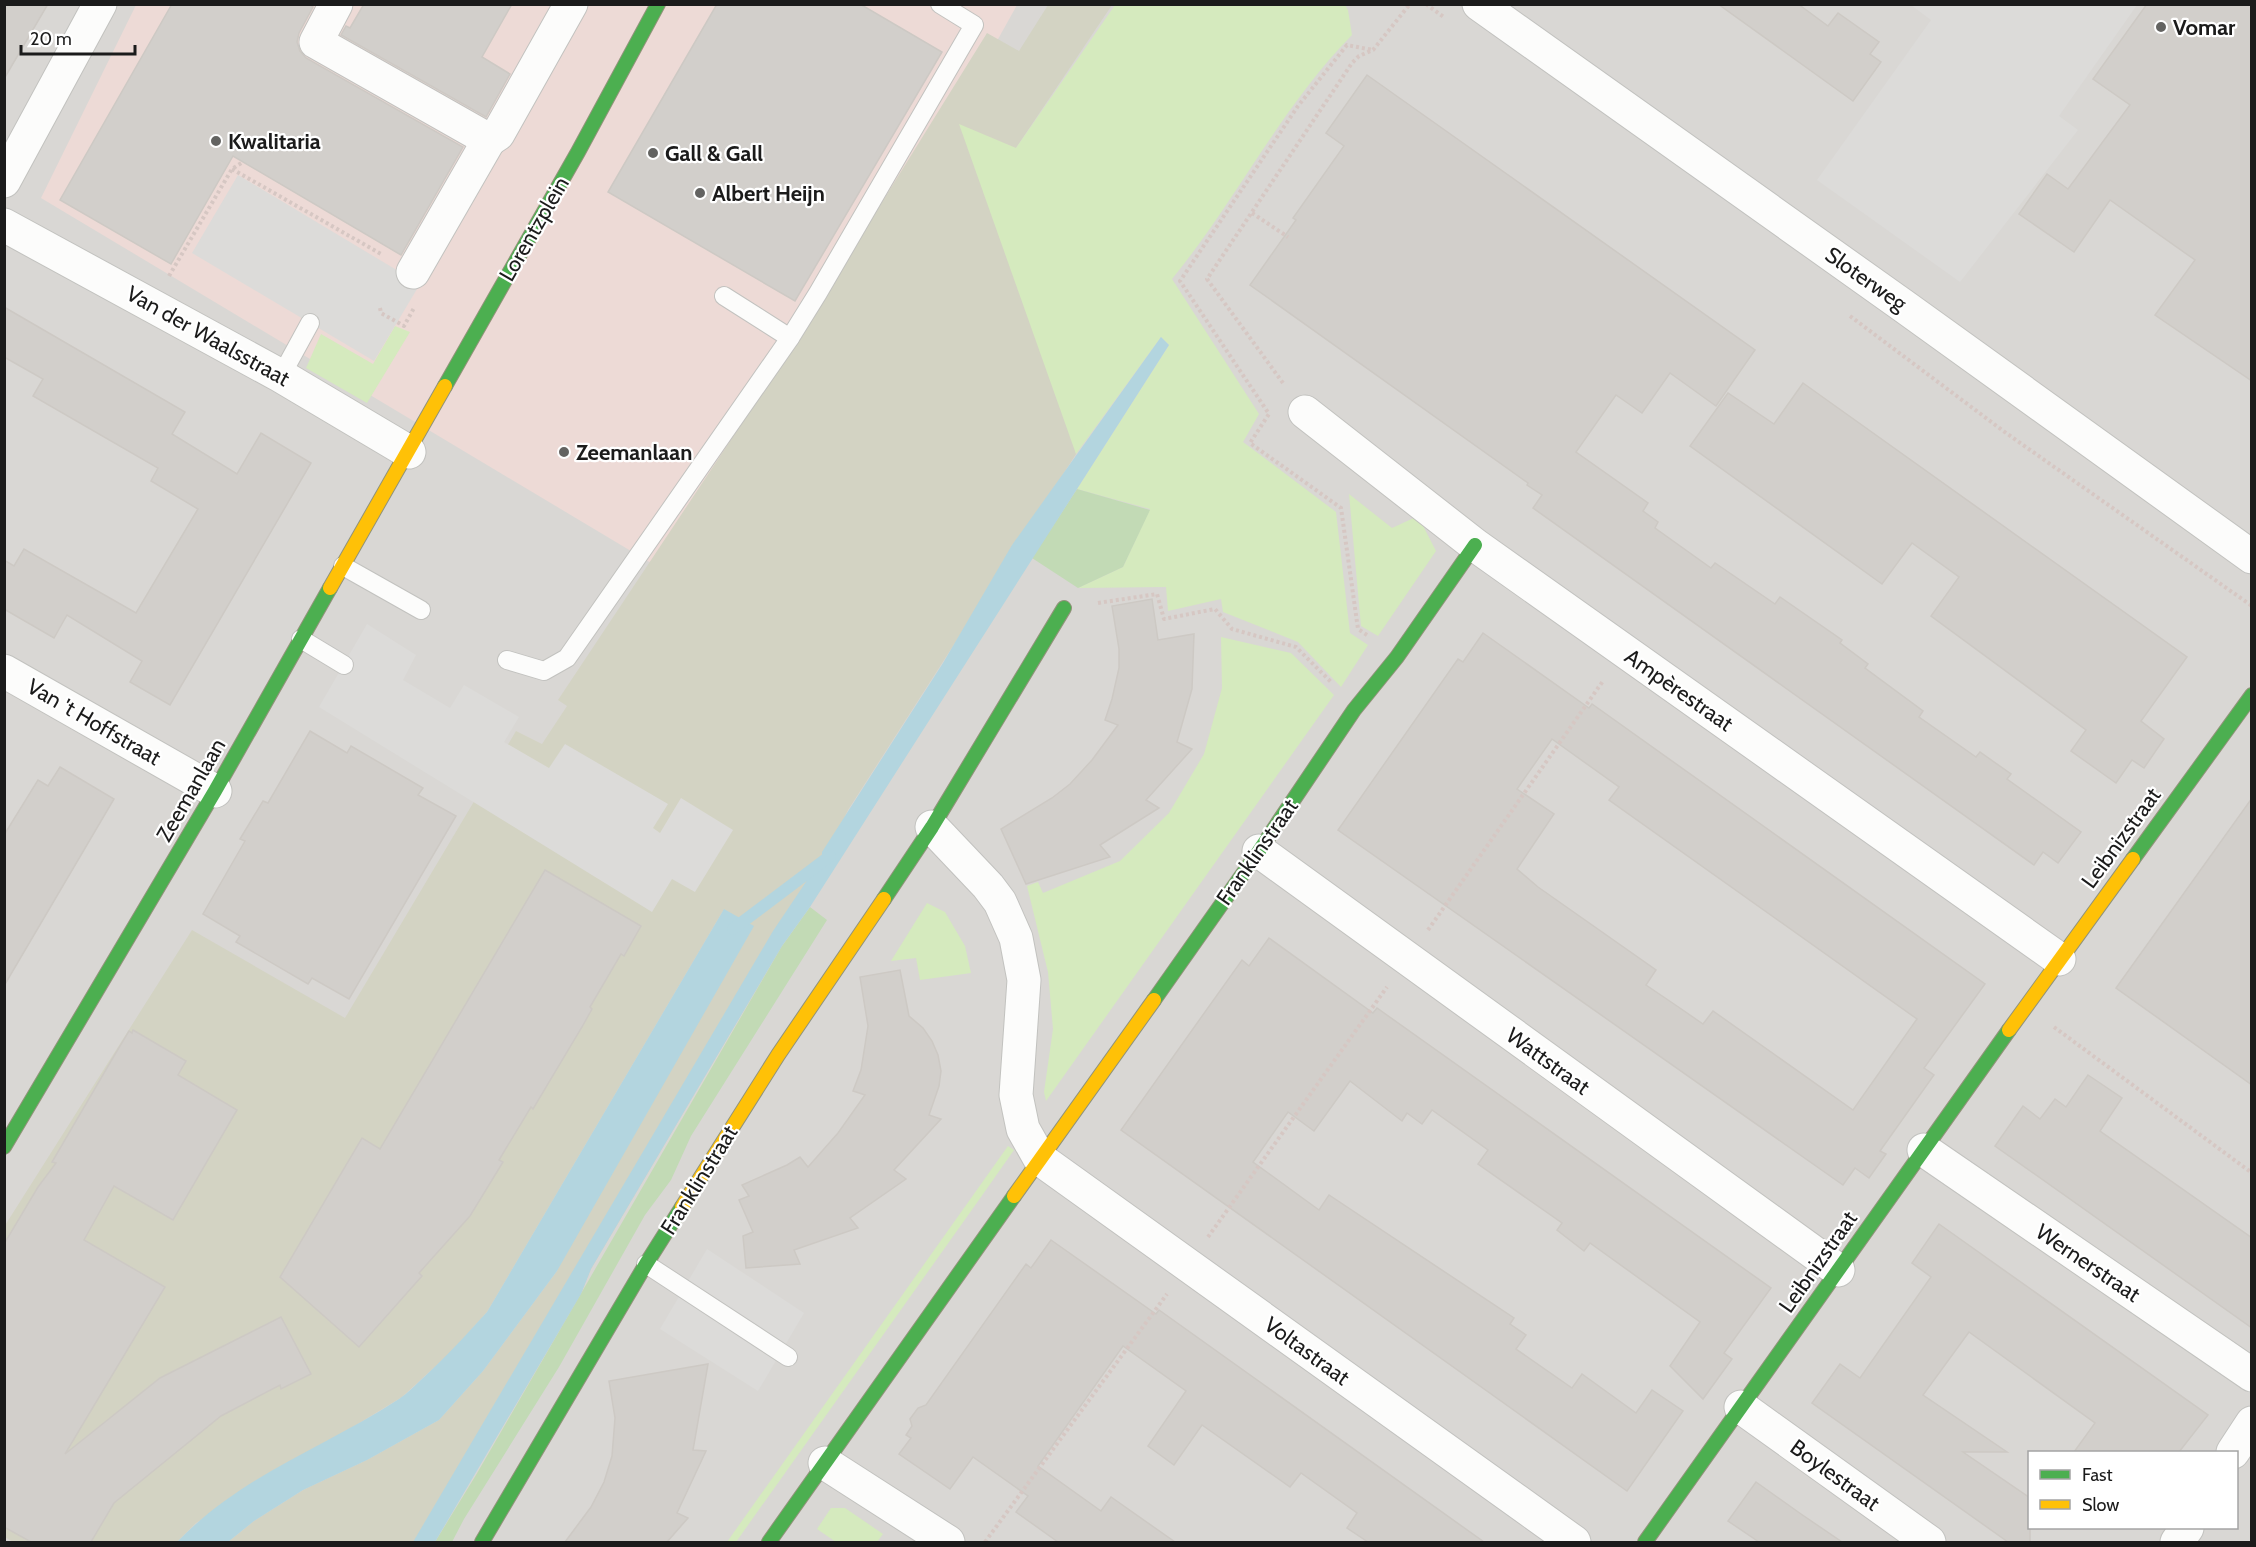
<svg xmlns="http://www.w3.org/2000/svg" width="2256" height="1547" viewBox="0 0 2256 1547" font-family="Cabin,sans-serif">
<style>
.residential{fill:#d9d7d4;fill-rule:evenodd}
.commercial{fill:#eddad6}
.construction{fill:#d3d3c3}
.grass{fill:#d5eabe}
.forest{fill:#c2dab5}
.parking{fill:#dcdbd9}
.water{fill:#b3d5df}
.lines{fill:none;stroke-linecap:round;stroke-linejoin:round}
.stream{stroke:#b3d5df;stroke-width:12}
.building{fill:#d2cfcb;stroke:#cdc9c4;stroke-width:1.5;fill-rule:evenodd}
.lane-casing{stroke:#c2c2bf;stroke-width:20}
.street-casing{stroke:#c2c2bf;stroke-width:35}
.fast-casing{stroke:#91937a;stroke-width:16}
.slow-casing{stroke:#91937a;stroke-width:16}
.path{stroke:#d6c7c3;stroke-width:4;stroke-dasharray:3 3;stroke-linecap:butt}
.lane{stroke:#fcfcfb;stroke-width:18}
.street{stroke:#fcfcfb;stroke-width:33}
.fast{stroke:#4caf50;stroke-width:14}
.slow{stroke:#ffc107;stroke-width:14}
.poi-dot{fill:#636361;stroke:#fff;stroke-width:2}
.labels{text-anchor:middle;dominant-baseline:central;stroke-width:4.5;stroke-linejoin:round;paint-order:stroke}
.poi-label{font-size:22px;font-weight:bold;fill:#1b1b1b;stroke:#fff;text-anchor:start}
.street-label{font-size:22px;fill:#1b1b1b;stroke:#fff}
</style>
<rect width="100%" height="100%" fill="#eae8e2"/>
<path class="residential" d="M5,5H2251V1542H5ZM2030,1452H2236V1528H2030Z"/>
<path class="commercial" d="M136,5H1017L841,321L666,572L41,198Z"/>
<path class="construction" d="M1048,5H1112L1016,148L1076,454L848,810L782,946L591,1269L581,1294L434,1542H228L254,1521L303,1490L367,1460L439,1420L483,1371L557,1271L724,909L487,1312L451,1352L402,1397L196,1523L177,1542H13L5,1537L4,1227L192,930L345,1018L516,731L542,744L567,706L558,700L784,360L987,33L1019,51Z"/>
<g class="grass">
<path d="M1115,5H1345L1348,10L1352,35C1281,107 1236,201 1172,279L1259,414L1243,442L1336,512L1350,633L1368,645L1341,687L1298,642L1223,612L1221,599L1168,611L1166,587L1078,588L1123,567L1150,509L1077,489L1169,345L1161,337L1076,454L959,124L1016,148Z"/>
<path d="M395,326L410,332L367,403L306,368L321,334L373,364Z"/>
<path d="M1349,494L1392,528L1418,516L1436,551L1378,636L1361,626Z"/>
<path d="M1221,637L1291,653L1334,695L1046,1101L1044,1092L1053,1029L1048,972L1027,886L1038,882L1043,893L1120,861L1169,813L1204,754L1222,688Z"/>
<path d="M927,903L945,912L965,946L971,973L920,980L916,958L891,961Z"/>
<path d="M1008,1146L1014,1150L981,1197L736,1542H727Z"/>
<path d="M831,1508H845L883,1534L877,1542H836L817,1529Z"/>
</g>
<g class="forest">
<path d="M1077,489L1150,510L1123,567L1078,588L1032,558Z"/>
<path d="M810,907L827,920L691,1136L671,1180L645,1215L559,1367L464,1519L452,1542H435L476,1475L782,946Z"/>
</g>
<g class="parking">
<path d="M1911,5H2137L2059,116L2078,130L1960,282L1817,180L1931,20Z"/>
<path d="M238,175L420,284L374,361L192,253Z"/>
<path d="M367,624L416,655L403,680L450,708L464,685L519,717L504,742L549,768L565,744L668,804L653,828L660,833L681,798L733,830L695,892L672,879L652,912L319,707Z"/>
<path d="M707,1249L804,1313L758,1391L660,1329Z"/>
</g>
<g class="water">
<path d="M1161,337L1169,345L810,907L782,946L591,1269L581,1294L435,1542H413L773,931L822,858V852L943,663L1012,545Z"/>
<path d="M724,909L754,926L557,1271L483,1371L439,1420L367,1460L303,1490L254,1521L228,1542H177C243,1474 322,1449 399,1399C408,1393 415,1385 423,1378C446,1357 466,1335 487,1312Z"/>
</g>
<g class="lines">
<path class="stream" d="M733,929L830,856"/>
</g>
<g class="building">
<path d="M4,4H48L4,79Z"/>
<path d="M172,4H309L313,7L299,33L297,42L300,51L306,58L463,147L401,255L233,156L171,264L60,200Z"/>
<path d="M364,4H512L482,57L510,74L486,117L341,35L346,26L350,28Z"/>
<path d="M717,4H860L942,52L795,301L608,192Z"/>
<path d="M1718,4H1798L1828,26L1838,13L1879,42L1870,54L1881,62L1853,101Z"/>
<path d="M2147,4H2252V381L2155,315L2195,260L2110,200L2074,252L2019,214L2047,174L2068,189L2130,105L2093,79Z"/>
<path d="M1367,75L1755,350L1716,406L1670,373L1642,413L1616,395L1576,452L1648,503L1643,511L1658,522L1655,528L1711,568L1715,563L1775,604L1780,597L1842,640L1840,643L1868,664L1865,668L1923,711L1919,717L1976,757L1980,752L2011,774L2007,779L2081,832L2058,863L2043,852L2034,865L1533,508L1542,495L1527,485L1528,483L1250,285L1296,220L1293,218L1344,146L1326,133Z"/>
<path d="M4,307L185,412L172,434L237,474L261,433L311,463L170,705L130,682L142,661L67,615L54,638L4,609V560L14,566L24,549L136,613L198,509L151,481L158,468L33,396L43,379L4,357Z"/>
<path d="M1803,383L2187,657L2141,721L2164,739L2144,768L2132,760L2116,783L2071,751L2086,730L1931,616L1959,577L1912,543L1882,584L1690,446L1728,393L1774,424Z"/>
<path d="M1152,599L1158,640L1194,634L1192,689L1177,742L1192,749L1146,800L1159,808L1100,845L1110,857L1026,884L1001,829L1052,798L1070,784L1092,760L1118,725L1105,720L1112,699L1119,668V649L1112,606Z"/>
<path d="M1483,633L1589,708L1592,704L1985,984L1924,1068L1934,1075L1880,1151L1886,1154L1869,1178L1855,1168L1843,1185L1338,830L1458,659L1463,662ZM1552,739L1619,787L1609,800L1917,1019L1853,1110L1713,1011L1703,1024L1674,1004L1646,985L1656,970L1538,887L1517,869L1554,814L1517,789Z"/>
<path d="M310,731L347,753L351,746L423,788L418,795L456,816L349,999L312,978L308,984L236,942L240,936L203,914L245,841L240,839L263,801L268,803Z"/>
<path d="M60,767L114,799L4,986V835L38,780L48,786Z"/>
<path d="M2252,798V1085L2116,988Z"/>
<path d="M545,870L641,926L624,956L621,954L590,1007L592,1009L582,1027L533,1109L531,1107L499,1160L503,1162L470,1216L419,1273L422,1276L359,1347L280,1277L362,1138L380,1149Z"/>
<path d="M1269,938L1373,1013L1377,1008L1771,1288L1724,1353L1732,1359L1703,1399L1670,1366L1700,1322L1590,1243L1584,1251L1557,1230L1562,1223L1478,1164L1488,1150L1432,1110L1422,1124L1407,1113L1402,1121L1350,1081L1314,1131L1288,1112L1253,1162L1319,1210L1329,1195L1514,1318L1510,1324L1526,1335L1516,1349L1572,1388L1582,1374L1636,1413L1652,1390L1683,1411L1627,1491L1121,1130L1242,960L1249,966Z"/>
<path d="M900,970L909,1016L923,1028L932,1041L938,1055L941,1071L939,1086L929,1115L941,1119L894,1170L906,1179L850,1218L858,1228L794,1250L800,1264L746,1268L743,1236L753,1232L739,1200L749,1196L742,1185L787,1165L800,1157L808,1167L838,1133L865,1095L853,1091L861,1070L868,1026L860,977Z"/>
<path d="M133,1030L186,1061L178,1075L237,1110L173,1220L114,1186L84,1240L165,1287L65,1454L160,1378L281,1317L311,1374L281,1389L280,1385L221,1416L114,1503L91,1542H31L4,1527V1244L38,1187L56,1163L52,1162L114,1056L129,1031L132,1033Z"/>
<path d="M2088,1075L2122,1098L2100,1131L2252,1238V1328L1995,1146L2023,1106L2040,1119L2055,1099L2066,1107Z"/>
<path d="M1939,1224L2208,1415L2179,1452H2074L2095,1423L1969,1332L1923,1395L2007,1452H1963L2030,1498V1542H2008L1812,1403L1840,1364L1860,1378L1931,1277L1912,1263Z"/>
<path d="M1051,1240L1156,1314L1159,1310L1484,1542H1368L1347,1528L1357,1513L1301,1473L1290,1487L1202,1425L1174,1465L1148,1446L1186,1391L1123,1346L1038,1466L1101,1511L1111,1497L1175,1542H1058L1016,1512L1028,1496L973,1457L950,1489L899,1454L911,1438L906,1435L912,1426L910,1419L918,1408L926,1405L1026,1264L1031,1268Z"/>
<path d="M708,1364L693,1450L706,1451L677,1513L688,1518L667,1542H565L591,1507L604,1482L612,1456L615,1418L609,1381Z"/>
<path d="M1756,1482L1801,1514L1842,1542H1759L1728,1521Z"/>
</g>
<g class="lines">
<g class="lane-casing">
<g id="lane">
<path d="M724,296L790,338L818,293L974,25L940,4"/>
<path d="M281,376L310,323"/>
<path d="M343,566L421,610"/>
<path d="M301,639L344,665"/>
<path d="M507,660L544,671L567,658L790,338"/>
<path d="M646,1264L788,1357"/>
</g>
</g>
<g class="street-casing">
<g id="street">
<path d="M336,4L316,42L489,140L498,134L571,4"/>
<path d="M1479,4L1905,307L2252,557"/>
<path d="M4,181L100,4"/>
<path d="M4,225L281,376L409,452"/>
<path d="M413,272L489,140"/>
<path d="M1305,412L1475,545L2059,959"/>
<path d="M4,671L215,791"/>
<path d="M932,827L988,886L1000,902L1016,938L1024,980L1016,1095L1023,1129L1040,1159L1574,1542"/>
<path d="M1259,851L1838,1270"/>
<path d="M1924,1150L2252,1375"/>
<path d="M1741,1407L1929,1542"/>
<path d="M2233,1452L2252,1423"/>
<path d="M825,1463L948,1542"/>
<path d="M2177,1542L2187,1528"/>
</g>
</g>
<g class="fast-casing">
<g id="fast">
<path d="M445,386L578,152L658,4"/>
<path d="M2133,859L2252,695"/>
<path d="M884,899L932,827L1064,608"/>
<path d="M1154,1000L1259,851L1354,710L1397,657L1475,545"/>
<path d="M4,1147L215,791L330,588"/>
<path d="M482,1542L646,1264L682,1207"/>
<path d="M769,1542L1014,1196"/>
<path d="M1645,1542L2009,1030"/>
</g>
</g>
<g class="slow-casing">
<g id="slow">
<path d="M330,588L445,386"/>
<path d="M2009,1030L2133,859"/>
<path d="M1014,1196L1154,1000"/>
<path d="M682,1207L778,1055L884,899"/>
</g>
</g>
<g class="path">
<path d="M1426,4L1445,18"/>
<path d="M232,169L381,254"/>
<path d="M1252,213L1288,237"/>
<path d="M169,276L232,169L243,162"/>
<path d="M380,308L381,313L404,326L414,308"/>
<path d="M1850,316L2006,433L2252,606"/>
<path d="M1283,383L1207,279L1352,63L1359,56L1373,50L1410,4"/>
<path d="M1098,603L1157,594L1164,619L1215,609L1232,629L1296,647L1331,682"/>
<path d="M1367,635L1358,629L1341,508L1250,443L1269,414L1180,281L1298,106L1347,45L1373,50"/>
<path d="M1428,930L1603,681"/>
<path d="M2054,1027L2252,1173"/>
<path d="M1208,1237L1387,987"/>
<path d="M985,1542L1167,1294"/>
</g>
<use href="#lane" class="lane"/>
<use href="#street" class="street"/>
<use href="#fast" class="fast"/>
<use href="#slow" class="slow"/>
</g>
<g class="poi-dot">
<circle cx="2161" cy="27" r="6"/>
<circle cx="216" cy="141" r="6"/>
<circle cx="653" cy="153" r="6"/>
<circle cx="700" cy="193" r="6"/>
<circle cx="564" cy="452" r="6"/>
</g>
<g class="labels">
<g class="poi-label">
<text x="2173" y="27">Vomar</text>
<text x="228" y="141">Kwalitaria</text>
<text x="665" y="153">Gall &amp; Gall</text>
<text x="712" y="193">Albert Heijn</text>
<text x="576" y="452">Zeemanlaan</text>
</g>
<g class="street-label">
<text transform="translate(534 229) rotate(-60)">Lorentzplein</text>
<text transform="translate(1866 279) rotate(35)">Sloterweg</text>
<text transform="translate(208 336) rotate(29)">Van der Waalsstraat</text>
<text transform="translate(1679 690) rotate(35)">Ampèrestraat</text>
<text transform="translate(94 722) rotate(30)">Van 't Hoffstraat</text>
<text transform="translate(191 790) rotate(-60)">Zeemanlaan</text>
<text transform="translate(2121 838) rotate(-54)">Leibnizstraat</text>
<text transform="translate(1257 852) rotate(-55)">Franklinstraat</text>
<text transform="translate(1548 1061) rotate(36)">Wattstraat</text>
<text transform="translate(699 1180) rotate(-58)">Franklinstraat</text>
<text transform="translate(1818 1262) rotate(-55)">Leibnizstraat</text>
<text transform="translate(2088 1263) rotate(34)">Wernerstraat</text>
<text transform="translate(1307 1351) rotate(36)">Voltastraat</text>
<text transform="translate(1835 1475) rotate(36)">Boylestraat</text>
</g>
</g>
<rect width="2256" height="1547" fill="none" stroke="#1b1b1b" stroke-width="12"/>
<rect x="2028" y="1451" width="210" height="78" fill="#ffffff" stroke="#a4a4a4" stroke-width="1.5"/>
<rect x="2040" y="1470" width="30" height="9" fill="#4caf50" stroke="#a4a4a4" stroke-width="1.5"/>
<text x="2082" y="1481" font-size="18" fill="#1b1b1b">Fast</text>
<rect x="2040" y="1500" width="30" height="9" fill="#ffc107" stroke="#a4a4a4" stroke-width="1.5"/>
<text x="2082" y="1511" font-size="18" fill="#1b1b1b">Slow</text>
<path d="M21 45v9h114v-9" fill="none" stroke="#1b1b1b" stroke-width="3"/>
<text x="30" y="45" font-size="18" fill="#1b1b1b" stroke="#ffffff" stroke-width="4.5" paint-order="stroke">20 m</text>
</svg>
